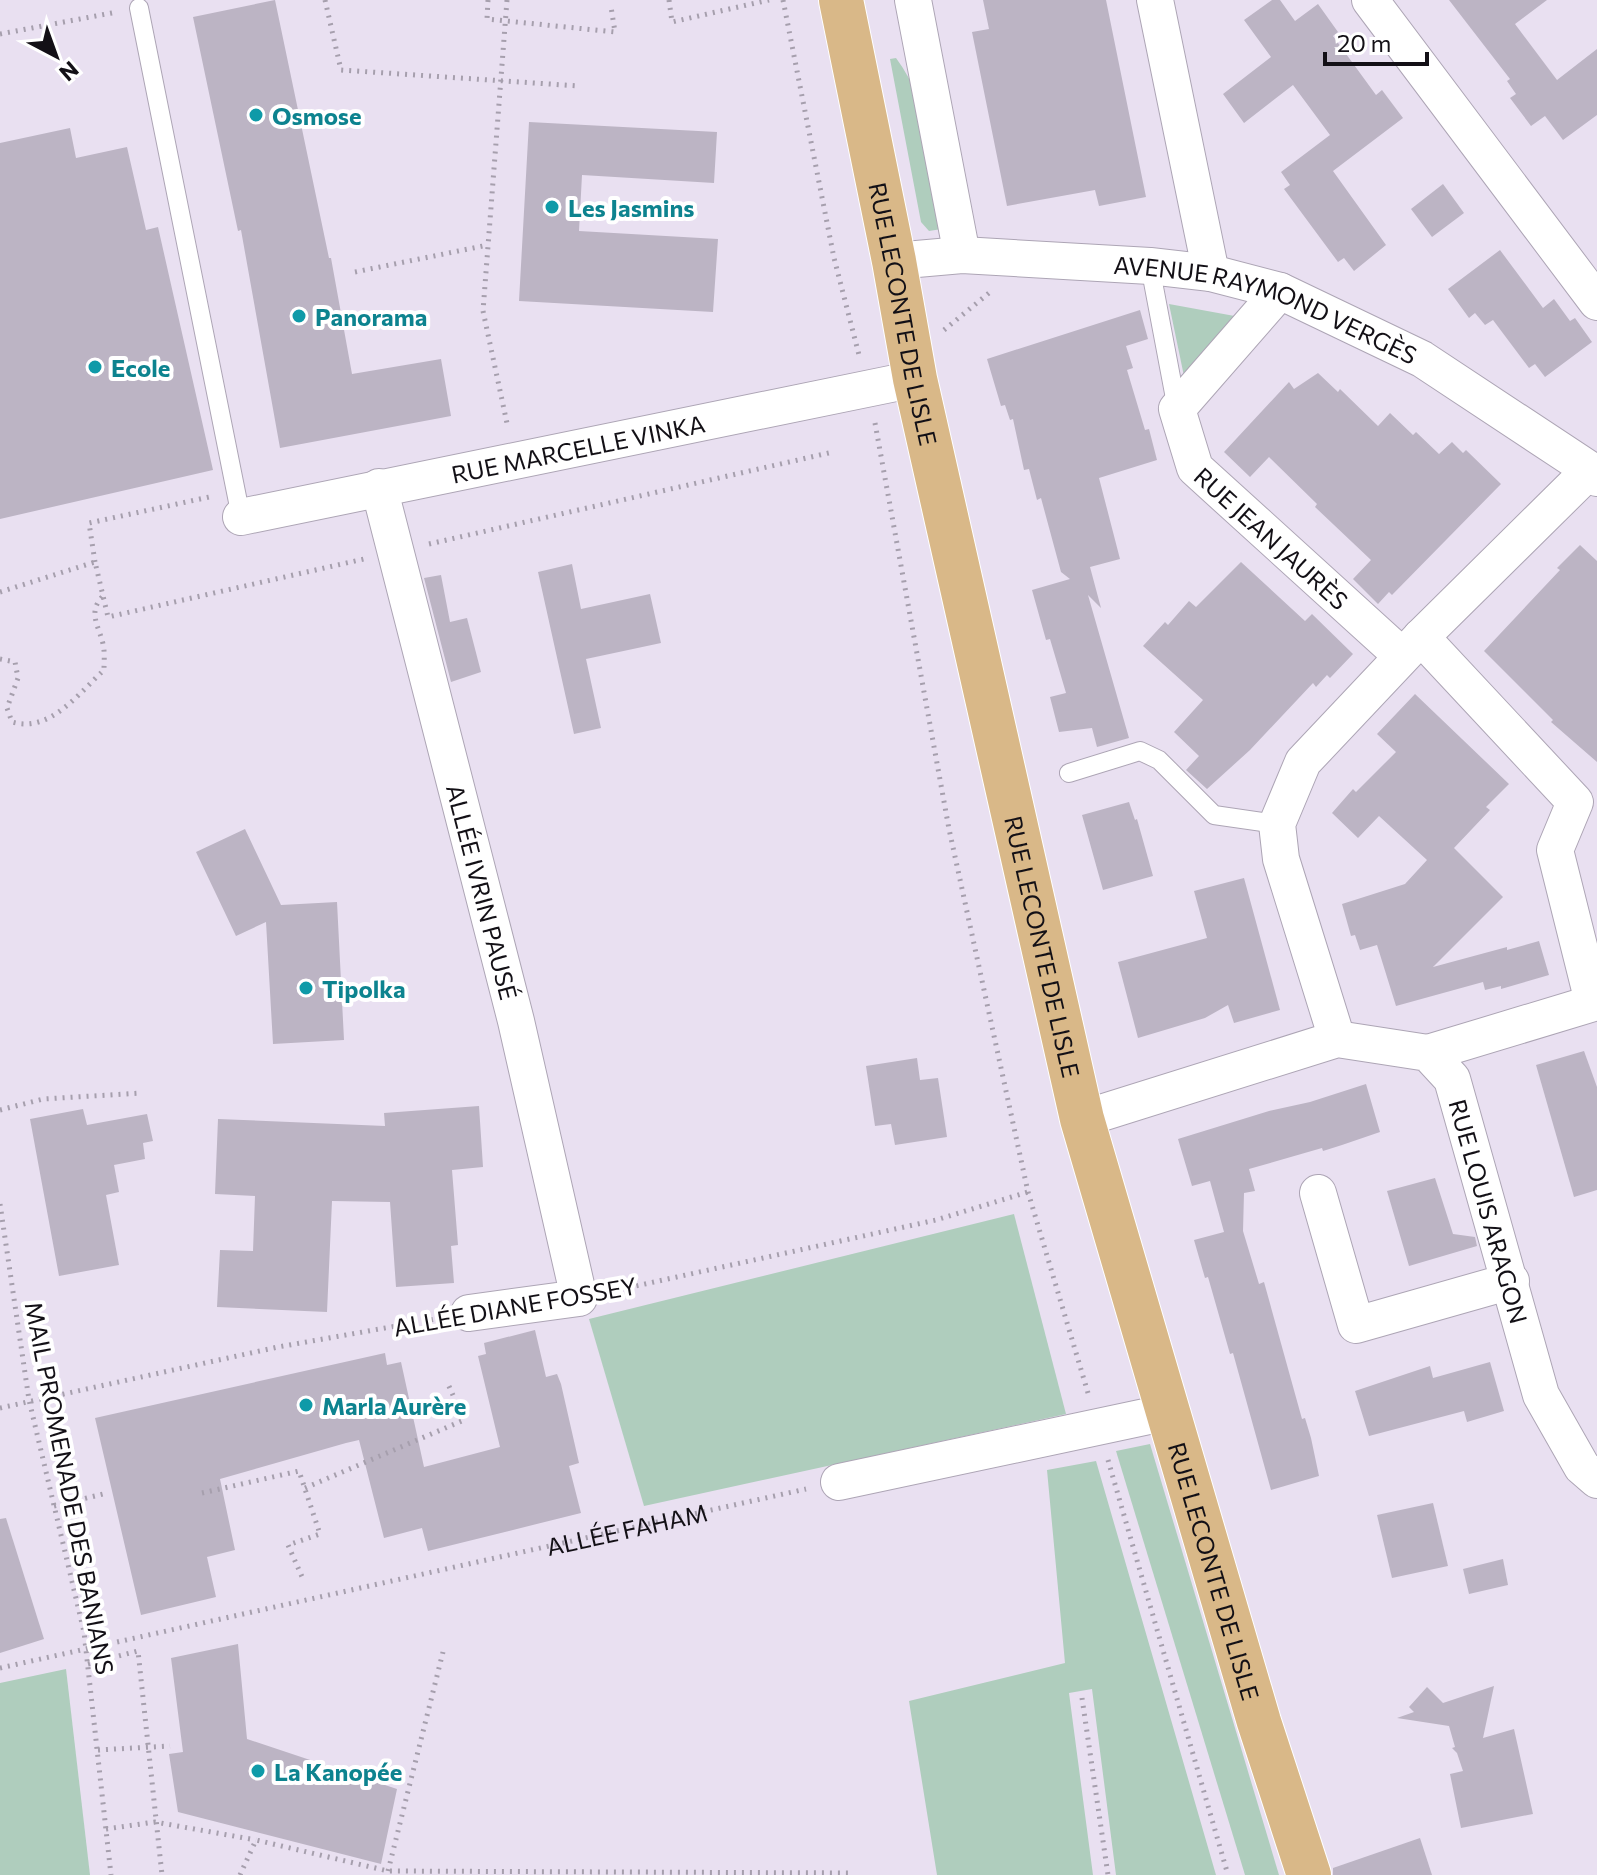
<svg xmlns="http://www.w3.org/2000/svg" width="1597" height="1875" viewBox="0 0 1597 1875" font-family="Commissioner,sans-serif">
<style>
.green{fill:#afcdbd}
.building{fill:#bcb4c4}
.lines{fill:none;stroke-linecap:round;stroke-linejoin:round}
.lane-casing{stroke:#ada5b5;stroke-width:20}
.street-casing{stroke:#ada5b5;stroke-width:38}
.primary-casing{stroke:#fff;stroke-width:46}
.path{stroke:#a69fad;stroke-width:5;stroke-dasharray:2 6;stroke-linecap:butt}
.lane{stroke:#fff;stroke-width:18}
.street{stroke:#fff;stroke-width:36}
.primary{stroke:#d9b888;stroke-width:44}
.culture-dot{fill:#0f9aa8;stroke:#fff;stroke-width:3}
.labels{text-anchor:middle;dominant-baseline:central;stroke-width:8;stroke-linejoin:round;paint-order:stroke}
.culture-label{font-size:24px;font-weight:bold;fill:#0d838f;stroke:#fff;text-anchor:start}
.street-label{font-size:24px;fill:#131016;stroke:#fff}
</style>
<rect width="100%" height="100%" fill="#e9e0f1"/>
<g class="green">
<path d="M896,58C932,107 938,169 948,228L929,231L921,222L890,59Z"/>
<path d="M1169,304L1240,317L1185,381Z"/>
<path d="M1014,1214L1066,1414L644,1506L589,1319Z"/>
<path d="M1150,1444L1279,1875H1245L1116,1451Z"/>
<path d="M1096,1461L1216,1875H1116L1092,1689L1069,1693L1093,1875H937L909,1701L1065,1663L1047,1470Z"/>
<path d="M66,1669L90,1875H0V1683Z"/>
</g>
<g class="building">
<path d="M275,0L329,258H331L352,374L441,359L451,416L280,448L241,230L238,231L193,17Z"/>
<path d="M983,0H1106L1146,197L1099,206L1095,190L1007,206L972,32L989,29Z"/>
<path d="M1272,0H1280L1295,21L1318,4L1338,32L1333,36L1376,95L1382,90L1403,118L1333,171L1386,245L1354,271L1344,258L1338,262L1284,189L1290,185L1281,172L1330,135L1293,85L1244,123L1223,94L1271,57L1244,20Z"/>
<path d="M1449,0H1547L1515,24L1557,80L1597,49V115L1563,140L1545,116L1531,126L1510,98L1516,94L1507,81L1510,79Z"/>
<path d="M529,122L717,132L714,183L582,175L579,231L718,239L713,312L519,301Z"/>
<path d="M70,128L76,158L127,147L146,230L158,227L213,470L0,519V143Z"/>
<path d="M1443,184L1464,213L1432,237L1411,209Z"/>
<path d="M1500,250L1543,308L1554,299L1570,321L1575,318L1592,342L1545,377L1535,364L1529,368L1493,320L1485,325L1475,313L1469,318L1448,289Z"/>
<path d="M1140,310L1148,339L1126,346L1133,368L1127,370L1145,430L1149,429L1157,460L1099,478L1120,559L1090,567L1101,608L1088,595L1129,738L1097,747L1092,728L1059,732L1050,697L1066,693L1050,639L1046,640L1032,590L1070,579L1061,572L1041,498L1037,500L1029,469L1024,470L1013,419L1010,420L1005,405L1001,406L987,359Z"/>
<path d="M1318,373L1338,392L1340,389L1378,426L1390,413L1413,435L1416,432L1439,454L1452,442L1463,453L1466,450L1501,484L1392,595L1389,592L1378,604L1353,579L1371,560L1315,507L1317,504L1269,457L1250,477L1224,452L1289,382L1294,389Z"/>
<path d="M1580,545L1597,561V762L1551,722L1553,720L1484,651L1560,570L1557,568Z"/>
<path d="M1241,562L1305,621L1312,614L1353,654L1330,678L1327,675L1316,687L1313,683L1250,750L1207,789L1186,770L1199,756L1174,732L1203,700L1143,646L1165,622L1168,625L1189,601L1196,607Z"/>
<path d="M572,564L581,609L650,594L661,643L586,659L601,728L574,734L538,572Z"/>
<path d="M441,575L450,622L467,618L481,672L451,682L424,578Z"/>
<path d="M1415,694L1509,784L1486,807L1490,810L1454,848L1503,897L1433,967L1507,947V950L1539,941L1549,975L1501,989V986L1485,990L1483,982L1396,1006L1377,945L1360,950L1355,935L1351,936L1342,904L1405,884L1427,860L1379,816L1358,838L1332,813L1353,789L1356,792L1396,752L1377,734Z"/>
<path d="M1129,802L1135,820L1137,819L1153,876L1103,890L1082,815Z"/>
<path d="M245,829L281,905L337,902L344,1040L273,1044L266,922L236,936L196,852Z"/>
<path d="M1244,878L1280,1010L1234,1023L1228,1005L1205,1018L1138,1038L1118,962L1207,938L1194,891Z"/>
<path d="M1584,1051L1597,1087V1190L1574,1197L1536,1065Z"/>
<path d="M917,1058L920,1080L938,1078L947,1137L895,1145L891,1124L875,1126L866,1066Z"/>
<path d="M1366,1084L1380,1132L1342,1145L1323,1151L1322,1148L1249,1169L1255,1191L1244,1193L1243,1231L1259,1284L1264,1282L1302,1419L1305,1418L1311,1438L1319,1476L1271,1490L1233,1353L1230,1354L1208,1277L1205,1278L1194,1240L1224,1232L1210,1181L1192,1186L1178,1139L1269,1111L1310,1102Z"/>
<path d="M479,1106L483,1167L452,1170L458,1245L451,1246L454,1283L396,1287L390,1202L332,1201L327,1312L217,1307L220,1250L253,1251L255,1196L215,1194L218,1119L385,1126L384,1113Z"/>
<path d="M83,1109L87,1125L147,1114L153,1141L143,1143L145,1159L114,1165L119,1192L106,1195L119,1265L59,1276L30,1119Z"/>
<path d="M1435,1178L1453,1234L1475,1237L1477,1246L1409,1266L1387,1191Z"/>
<path d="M535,1330L546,1377L557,1374L561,1384L579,1463L569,1466L581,1513L428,1551L422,1528L384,1538L359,1440L346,1443L220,1479L235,1550L207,1557L216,1597L141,1615L95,1418L385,1353L387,1365L401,1362L424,1467L500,1447L478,1356L486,1354L484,1343Z"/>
<path d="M1490,1362L1504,1411L1467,1422L1464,1411L1369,1436L1355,1391L1430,1366L1433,1378Z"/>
<path d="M1433,1503L1448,1566L1392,1578L1377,1515Z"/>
<path d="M6,1518L44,1639L0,1653V1519Z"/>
<path d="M1503,1559L1508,1585L1469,1594L1463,1569Z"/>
<path d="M238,1644L247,1739L397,1789L381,1864L178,1812L169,1754L183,1752L171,1658Z"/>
<path d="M1494,1686L1483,1738L1514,1729L1533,1814L1461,1828L1450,1774L1463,1771L1457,1753L1452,1748L1455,1747L1449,1726L1397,1718L1414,1712L1409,1707L1427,1687L1443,1703Z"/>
<path d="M1420,1838L1432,1875H1333V1868Z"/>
</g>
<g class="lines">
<g class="lane-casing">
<g id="lane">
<path d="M139,8L241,517"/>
<path d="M1150,266L1177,409"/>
<path d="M1069,773L1140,751L1159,760L1214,815L1277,824"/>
</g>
</g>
<g class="street-casing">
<g id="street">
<path d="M913,0L962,255"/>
<path d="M1155,0L1211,273"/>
<path d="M1370,0L1597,302"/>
<path id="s2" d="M894,261L962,255L1150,266L1211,273L1280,291L1422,359L1590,470L1597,478"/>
<path id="s3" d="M1280,291L1177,409L1195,468L1402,656"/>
<path id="s4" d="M379,487L516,1021L579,1298L469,1313"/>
<path id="s5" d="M241,517L915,379"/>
<path d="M1421,637L1575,802L1555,850L1593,1002"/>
<path d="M1337,1039L1281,859L1277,824L1303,762L1421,637L1590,470"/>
<path d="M1428,1053L1597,1002"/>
<path id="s6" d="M1082,1119L1337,1039L1428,1053L1452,1079L1541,1395L1582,1467L1597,1480"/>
<path d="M1318,1193L1356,1325L1511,1281"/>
<path d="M839,1482L1168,1412"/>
</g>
</g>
<g class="primary-casing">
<g id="primary">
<path id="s7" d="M841,0L894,261L915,379L1082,1119L1259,1722L1309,1875"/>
</g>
</g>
<g class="path">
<path d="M325,0L341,70L579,86"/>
<path d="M488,0L487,19L615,32L611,7"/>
<path d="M507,0L483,311L508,428"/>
<path d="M669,0L672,22L769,0"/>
<path d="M783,0L834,258L859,355"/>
<path d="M0,34L117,12"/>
<path d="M355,272L488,245"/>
<path d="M944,330L989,293"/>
<path d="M875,423L949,829L1028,1192L1088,1393"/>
<path d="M429,544L833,452"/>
<path d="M95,562L89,523L214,496"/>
<path d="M0,592L95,562L108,617L364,559"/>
<path d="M0,659L15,662L18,678L7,708L12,722C50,733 78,694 104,670C104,662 105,652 103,644C99,626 87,612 103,596"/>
<path d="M0,1110L43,1099L142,1093"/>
<path d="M0,1204L29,1400L84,1632L111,1875"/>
<path d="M613,1291L936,1220L1028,1192"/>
<path d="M0,1408L278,1347L436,1319"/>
<path d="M1108,1460L1228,1875"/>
<path d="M305,1488L464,1420L448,1384"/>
<path d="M202,1493L299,1471L320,1534L288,1545L303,1579"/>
<path d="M54,1506L103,1494"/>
<path d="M88,1664L138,1651L162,1875"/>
<path id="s1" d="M0,1668L806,1489"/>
<path d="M1082,1698L1108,1875"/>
<path d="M98,1750L170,1746"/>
<path d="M106,1829L155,1822L256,1840"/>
<path d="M388,1871L443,1652"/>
<path d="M240,1875L256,1840L388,1871L853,1873"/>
</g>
<use href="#lane" class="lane"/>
<use href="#street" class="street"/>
<use href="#primary" class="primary"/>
</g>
<g class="culture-dot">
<circle cx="256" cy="115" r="8"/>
<circle cx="552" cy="207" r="8"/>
<circle cx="299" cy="316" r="8"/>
<circle cx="95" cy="367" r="8"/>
<circle cx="306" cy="988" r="8"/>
<circle cx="306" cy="1405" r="8"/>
<circle cx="258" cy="1771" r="8"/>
</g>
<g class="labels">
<g class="culture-label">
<text x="272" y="115">Osmose</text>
<text x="568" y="207">Les Jasmins</text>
<text x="315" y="316">Panorama</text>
<text x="111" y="367">Ecole</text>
<text x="322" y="988">Tipolka</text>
<text x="322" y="1405">Marla Aurère</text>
<text x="274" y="1771">La Kanopée</text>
</g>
<g class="street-label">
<text stroke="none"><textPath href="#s2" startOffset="380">AVENUE RAYMOND VERGÈS</textPath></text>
<text stroke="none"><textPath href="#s7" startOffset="320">RUE LECONTE DE LISLE</textPath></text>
<text stroke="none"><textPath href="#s5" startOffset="344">RUE MARCELLE VINKA</textPath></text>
<text stroke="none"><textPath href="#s3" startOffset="322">RUE JEAN JAURÈS</textPath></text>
<text stroke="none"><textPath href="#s4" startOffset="418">ALLÉE IVRIN PAUSÉ</textPath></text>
<text stroke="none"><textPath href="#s7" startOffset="968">RUE LECONTE DE LISLE</textPath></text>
<text stroke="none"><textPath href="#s6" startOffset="532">RUE LOUIS ARAGON</textPath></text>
<text transform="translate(515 1306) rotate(-10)">ALLÉE DIANE FOSSEY</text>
<text transform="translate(70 1488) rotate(79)">MAIL PROMENADE DES BANIANS</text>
<text stroke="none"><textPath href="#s1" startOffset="642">ALLÉE FAHAM</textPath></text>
<text stroke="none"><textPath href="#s7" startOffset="1616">RUE LECONTE DE LISLE</textPath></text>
</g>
</g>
<g transform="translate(56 56) rotate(139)" stroke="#ffffff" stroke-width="6" paint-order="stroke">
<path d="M0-6L14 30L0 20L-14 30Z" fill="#131016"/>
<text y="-12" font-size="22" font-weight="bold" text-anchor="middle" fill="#131016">N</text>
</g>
<path d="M1325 52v12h102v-12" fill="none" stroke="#131016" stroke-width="4"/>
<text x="1337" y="52" font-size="24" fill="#131016" stroke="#ffffff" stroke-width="6" paint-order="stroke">20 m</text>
</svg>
